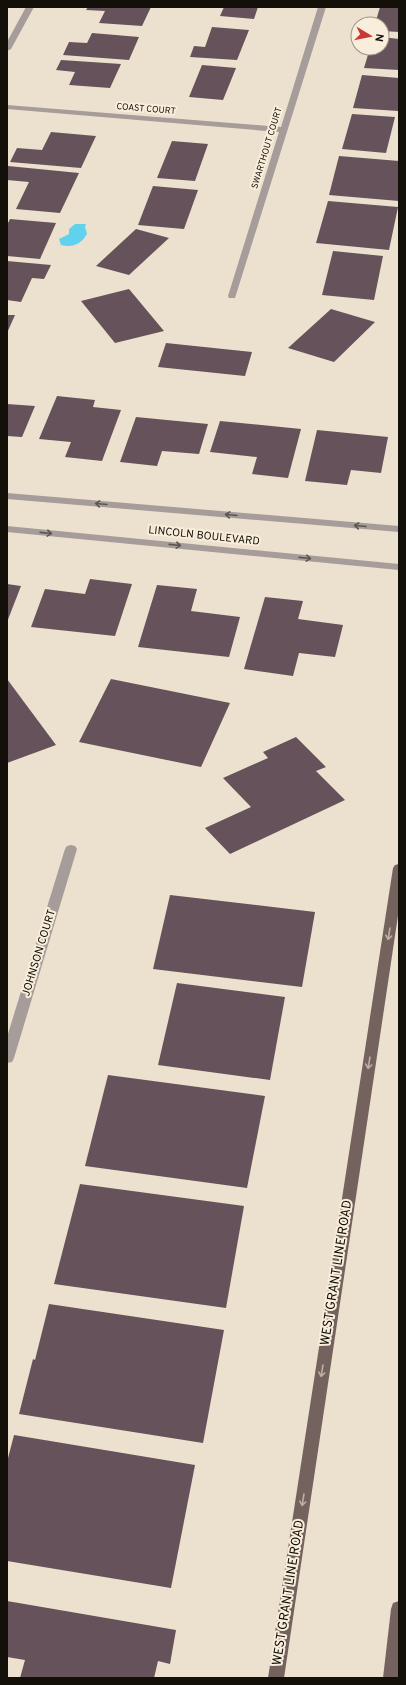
<svg xmlns="http://www.w3.org/2000/svg" width="406" height="1685" viewBox="0 0 406 1685" font-family="Overpass,sans-serif">
<style>
.water{fill:#61d2ee}
.building{fill:#65525a}
.lines{fill:none;stroke-linecap:round;stroke-linejoin:round}
.minor{fill:#a69c99;fill-rule:evenodd}
.major{fill:#73625d;fill-rule:evenodd}
.oneway{stroke:#5c5651}
.oneway2{stroke:#bdafa2}
.labels{text-anchor:middle;dominant-baseline:central;stroke-width:4;stroke-linejoin:round;paint-order:stroke}
.far-street-label{font-size:9px;fill:#131009;stroke:#f9eedb}
.street-label{font-size:11px;fill:#131009;stroke:#f9eedb}
.near-street-label{font-size:13px;fill:#131009;stroke:#f9eedb}
</style>
<rect width="100%" height="100%" fill="#ece1ce"/>
<path class="water" d="M75,224H86L85,227L87,234C81,244 73,248 61,245L59,239L69,234V229Z"/>
<g class="building">
<path d="M88,7H151L142,26L99,23L105,11L86,10Z"/>
<path d="M224,7H258L254,19L220,16Z"/>
<path d="M380,7H399V32L382,31V24H375Z"/>
<path d="M212,27L249,30L237,60L190,57L194,46L205,47Z"/>
<path d="M92,33L139,37L129,60L63,55L69,42L87,43Z"/>
<path d="M382,37L399,39V70L364,68L370,48H382Z"/>
<path d="M61,60L121,64L110,88L69,85L75,72L56,70Z"/>
<path d="M202,65L236,68L223,100L189,97Z"/>
<path d="M362,75L399,78L398,111L353,108Z"/>
<path d="M352,114L395,117L386,153L342,149Z"/>
<path d="M51,132L96,136L81,168L10,162L17,148L42,150Z"/>
<path d="M172,141L208,144L195,181L157,178Z"/>
<path d="M339,156L399,161V201L329,195Z"/>
<path d="M8,166L79,173L60,213L16,209L29,182L7,180Z"/>
<path d="M153,186L198,190L184,229L138,225Z"/>
<path d="M328,201L398,207L389,250L316,243Z"/>
<path d="M10,219L56,223L40,259L7,256V225Z"/>
<path d="M136,229L169,238L129,275L96,266Z"/>
<path d="M333,251L383,256L374,300L322,295Z"/>
<path d="M7,261L51,265L44,279L32,278L21,302L7,300Z"/>
<path d="M129,289L164,331L115,343L81,301Z"/>
<path d="M331,309L375,322L334,362L288,348Z"/>
<path d="M7,315H15L7,333Z"/>
<path d="M166,343L252,352L245,376L158,367Z"/>
<path d="M57,396L95,400L93,407L121,410L102,461L65,457L71,442L39,439Z"/>
<path d="M7,404L35,406L22,437L7,436Z"/>
<path d="M136,417L208,424L199,454L162,451L157,466L120,462Z"/>
<path d="M220,421L301,429L288,478L252,474L257,457L210,452Z"/>
<path d="M317,430L388,437L381,473L351,470L347,485L305,481Z"/>
<path d="M90,579L132,584L115,636L31,627L45,589L85,594Z"/>
<path d="M7,584L21,586L7,622Z"/>
<path d="M157,585L197,589L191,611L240,617L229,657L138,647Z"/>
<path d="M265,597L303,601L298,619L343,625L335,657L299,653L293,676L244,669Z"/>
<path d="M7,679L56,745L7,763Z"/>
<path d="M111,679L230,703L201,767L79,742Z"/>
<path d="M296,737L326,767L316,771L345,800L230,854L205,828L251,807L223,778L268,758L263,752Z"/>
<path d="M170,895L315,912L302,987L153,969Z"/>
<path d="M177,983L285,997L270,1080L158,1065Z"/>
<path d="M108,1075L265,1096L247,1188L85,1166Z"/>
<path d="M80,1184L244,1206L226,1308L54,1284Z"/>
<path d="M49,1304L224,1330L203,1443L19,1414L33,1359L35,1360Z"/>
<path d="M14,1435L195,1465L171,1588L7,1561V1462Z"/>
<path d="M7,1601L176,1630L170,1664L158,1661L154,1678H20L25,1660L7,1657Z"/>
</g>
<g class="lines">
<g class="minor">
<path d="M26,7H34L11,49L7,51V42Z"/>
<path d="M318,7H326L235,298H229L228,296L279,132L7,109V105L281,127Z"/>
<path d="M7,493L399,526V532L7,499Z"/>
<path d="M7,526L399,564V570L7,532Z"/>
<path d="M71,845L75,846L77,849L14,1058L12,1062L7,1063V1037L65,849L67,846Z"/>
</g>
<g class="major">
<path d="M399,864V909L284,1678H268L393,868L395,865Z"/>
<path d="M399,1601V1678H383L391,1609L393,1603Z"/>
</g>
</g>
<defs><path id="oneway-shaft" d="M-6 0H5M1.5-3L5.5 0L1.5 3" fill="none" stroke-width="1.6" stroke-linecap="round" stroke-linejoin="round"/></defs>
<g class="oneway">
<use href="#oneway-shaft" transform="translate(101 504) rotate(-175)"/>
<use href="#oneway-shaft" transform="translate(231 515) rotate(-175)"/>
<use href="#oneway-shaft" transform="translate(360 526) rotate(-175)"/>
<use href="#oneway-shaft" transform="translate(46 533) rotate(6)"/>
<use href="#oneway-shaft" transform="translate(175 545) rotate(6)"/>
<use href="#oneway-shaft" transform="translate(305 558) rotate(6)"/>
</g>
<g class="oneway2">
<use href="#oneway-shaft" transform="translate(389 934) rotate(99)"/>
<use href="#oneway-shaft" transform="translate(369 1063) rotate(99)"/>
<use href="#oneway-shaft" transform="translate(322 1371) rotate(99)"/>
<use href="#oneway-shaft" transform="translate(303 1500) rotate(99)"/>
</g>
<g class="labels">
<g class="far-street-label">
<text transform="translate(146 109) rotate(5)">COAST COURT</text>
<text transform="translate(267 148) rotate(-73)">SWARTHOUT COURT</text>
</g>
<g class="street-label">
<text transform="translate(204 536) rotate(6)">LINCOLN BOULEVARD</text>
<text transform="translate(39 953) rotate(-73)">JOHNSON COURT</text>
</g>
<g class="near-street-label">
<text transform="translate(337 1273) rotate(-81)">WEST GRANT LINE ROAD</text>
<text transform="translate(289 1593) rotate(-81)">WEST GRANT LINE ROAD</text>
</g>
</g>
<rect width="406" height="1685" fill="none" stroke="#131009" stroke-width="16"/>
<g transform="translate(370 36) rotate(100)"><circle r="19" fill="#f9eedb" stroke="#9d9587"/>
<path d="M0-3L7 15L0 10L-7 15Z" fill="#c83935"/>
<text y="-6" font-size="11" font-weight="bold" text-anchor="middle" fill="#131009">N</text>
</g>
</svg>
